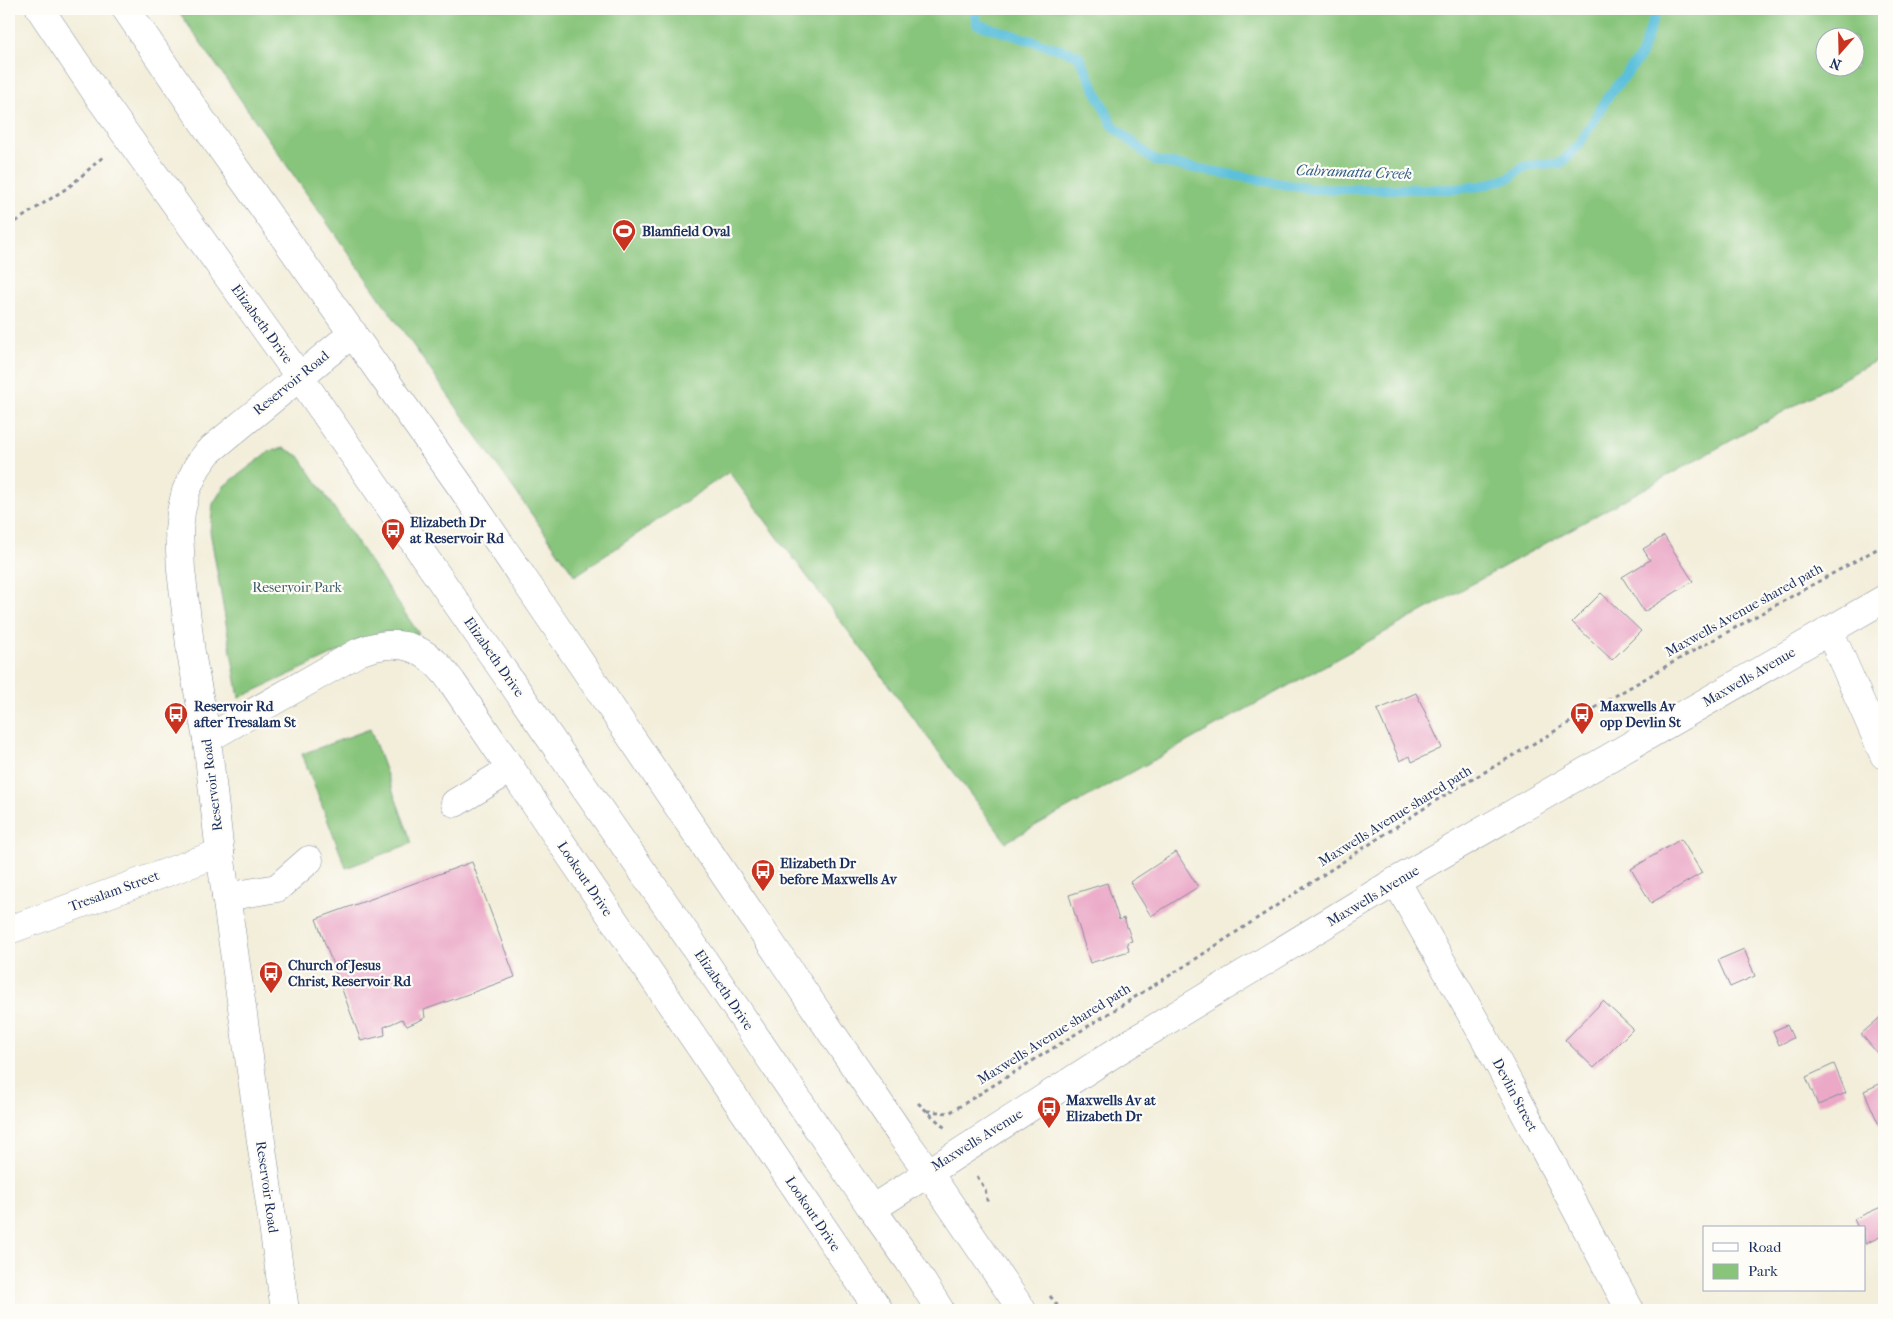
<svg xmlns="http://www.w3.org/2000/svg" width="1893" height="1319" viewBox="0 0 1893 1319" font-family="'IM FELL French Canon',serif">
<style>
.green{fill:#88c57b;stroke:#527a6c;fill-rule:evenodd}
.lines{fill:none;stroke-linecap:round;stroke-linejoin:round}
.stream{stroke:#5cc0db;stroke-width:10}
.building{fill:#eba8c7}
.minor-casing{stroke:#878e9c;stroke-width:29}
.major-casing{stroke:#878e9c;stroke-width:29}
.path{stroke:#878e9c;stroke-width:3;stroke-dasharray:4 4;stroke-linecap:butt}
.minor{stroke:#fff;stroke-width:28}
.major{stroke:#fff;stroke-width:28}
.labels{text-anchor:middle;dominant-baseline:central;stroke-width:4.5;stroke-linejoin:round;paint-order:stroke}
.poi-label{font-size:14px;font-weight:bold;fill:#1b2f5e;stroke:#fdfcf7;text-anchor:start}
.street-label{font-size:14px;fill:#1b2f5e;stroke:#fdfcf7}
.park-label{font-size:14px;fill:#3c5c67;stroke:#fdfcf7}
.water-label{font-size:15px;font-style:italic;fill:#2e5a84;stroke:#fdfcf7}
</style>
<rect width="100%" height="100%" fill="#fdfcf7"/>
<filter id="ink" filterUnits="userSpaceOnUse"><feTurbulence type="fractalNoise" baseFrequency=".02" numOctaves="2"/><feDisplacementMap in="SourceGraphic" scale="10" xChannelSelector="R" yChannelSelector="G"/><feConvolveMatrix kernelMatrix="1 2 1 2 8 2 1 2 1" color-interpolation-filters="sRGB"/></filter>
<filter id="wash" filterUnits="userSpaceOnUse"><feTurbulence type="fractalNoise" baseFrequency=".0096" numOctaves="4" result="noise"/><feDisplacementMap in="SourceGraphic" scale="20" xChannelSelector="R" yChannelSelector="G"/><feGaussianBlur stdDeviation="1.12" result="paint"/><feColorMatrix in="noise" values="0 0 0 0 0 0 0 0 0 0 0 0 0 0 0 0 0 1.4 0 .05"/><feComposite in="paint" operator="in"/></filter>
<g filter="url(#wash)">
<rect width="100%" height="100%" fill="#f3eeda"/>
<g class="green">
<path d="M177,9H1884V356L1006,842L729,472L575,576ZM1826,38H1856V68H1826Z"/>
<path d="M284,448L299,456L419,634L381,632L239,698L210,531L213,504L224,486L270,451Z"/>
<path d="M370,729L412,843L346,868L302,754Z"/>
</g>
<g class="lines">
<g class="stream">
<path d="M974,9L977,24L1078,55L1113,126L1155,161L1310,189H1454L1481,186L1509,178L1523,167L1541,164H1560L1579,145L1607,98L1640,57L1657,9"/>
<path d="M1883,9H1884"/>
</g>
</g>
<g id="blocks">
<g class="building">
<path d="M1664,536L1693,581L1644,612L1622,577L1650,560L1643,549Z"/>
<path d="M1601,593L1641,631L1612,660L1572,622Z"/>
<path d="M1416,693L1442,748L1412,762L1410,756L1400,761L1377,710Z"/>
<path d="M1681,839L1702,873L1651,903L1631,869Z"/>
<path d="M1176,852L1198,887L1151,916L1130,882Z"/>
<path d="M472,862L515,977L424,1010L425,1018L407,1026L402,1019L384,1027L385,1035L361,1041L316,919Z"/>
<path d="M1107,883L1119,920L1124,918L1132,941L1127,942L1129,951L1090,963L1069,895Z"/>
<path d="M1744,949L1755,976L1730,987L1718,960Z"/>
<path d="M1603,1001L1633,1029L1594,1068L1565,1040Z"/>
<path d="M1884,1014V1061L1861,1034Z"/>
<path d="M1787,1025L1793,1038L1779,1045L1773,1031Z"/>
<path d="M1834,1064L1846,1093L1818,1105L1806,1077Z"/>
<path d="M1884,1082V1123L1879,1125L1864,1091Z"/>
<path d="M1881,1207L1884,1214V1235L1865,1244L1864,1228H1858L1854,1219Z"/>
</g>
</g>
</g>
<g filter="url(#ink)">
<use href="#blocks" fill-opacity="0" stroke="#878e9c" stroke-width="1"/>
<g class="lines">
<g class="minor-casing">
<g id="minor">
<path d="M1829,630L1884,755"/>
<path d="M207,739L359,652C400,636 427,647 452,682L879,1310"/>
<path d="M455,803L511,769"/>
<path d="M1396,881L1482,1033L1630,1310"/>
<path d="M226,897L277,888L309,860"/>
<path d="M9,930L220,853"/>
<path d="M872,1209L1119,1050L1396,881L1884,599"/>
<path d="M285,1310L220,853L207,739L191,653L181,570L179,531L181,512L186,491L197,467L208,452L353,333"/>
</g>
</g>
<g class="major-casing">
<g id="major">
<path d="M40,9L99,97L299,376L686,934L872,1209L909,1261L940,1310"/>
<path d="M126,9L216,141L462,488L901,1135L928,1172L1022,1310"/>
</g>
</g>
<g class="path">
<path d="M9,226L70,186L104,156"/>
<path d="M918,1103L945,1128"/>
<path d="M927,1111L949,1113L1188,964L1435,801L1670,664L1884,545"/>
<path d="M977,1176L985,1189L988,1205"/>
<path d="M1050,1296L1061,1310"/>
</g>
<use href="#minor" class="minor"/>
<use href="#major" class="major"/>
</g>
</g>
<defs>
<g id="stadium-pin" transform="scale(1.25)"><path d="M0 17L-7.5 6A9.5 9.5 0 1 1 7.5 6Z" fill="#c8321e" stroke="#fdfcf7"/><path d="M0-5a6.5 5 0 1 0 0 10a6.5 5 0 1 0 0-10ZM-3.5-1.8h7v3.6h-7Z" fill="#fff"/></g>
<g id="bus-pin" transform="scale(1.25)"><path d="M0 17L-7.5 6A9.5 9.5 0 1 1 7.5 6Z" fill="#c8321e" stroke="#fdfcf7"/><path d="M-5-6H5V4H4V6H2V4H-2V6H-4V4H-5ZM-3.5-4V0h7V-4ZM-3.5 1.2v1.5H-2V1.2ZM2 1.2v1.5H3.5V1.2Z" fill="#fff"/></g>
</defs>
<g fill-rule="evenodd">
<use href="#stadium-pin" x="624" y="231"/>
<use href="#bus-pin" x="393" y="530"/>
<use href="#bus-pin" x="176" y="714"/>
<use href="#bus-pin" x="1582" y="714"/>
<use href="#bus-pin" x="763" y="871"/>
<use href="#bus-pin" x="271" y="973"/>
<use href="#bus-pin" x="1049" y="1108"/>
</g>
<g class="labels">
<g class="poi-label">
<text x="642" y="231">Blamfield Oval</text>
<text x="410" y="522">Elizabeth Dr<tspan x="410" dy="16">at Reservoir Rd</tspan></text>
<text x="194" y="706">Reservoir Rd<tspan x="194" dy="16">after Tresalam St</tspan></text>
<text x="1600" y="706">Maxwells Av<tspan x="1600" dy="16">opp Devlin St</tspan></text>
<text x="780" y="863">Elizabeth Dr<tspan x="780" dy="16">before Maxwells Av</tspan></text>
<text x="288" y="965">Church of Jesus<tspan x="288" dy="16">Christ, Reservoir Rd</tspan></text>
<text x="1066" y="1100">Maxwells Av at<tspan x="1066" dy="16">Elizabeth Dr</tspan></text>
</g>
<g class="street-label">
<text transform="translate(262 324) rotate(54)">Elizabeth Drive</text>
<text transform="translate(291 383) rotate(-39)">Reservoir Road</text>
<text transform="translate(1744 610) rotate(-29)">Maxwells Avenue shared path</text>
<text transform="translate(494 657) rotate(55)">Elizabeth Drive</text>
<text transform="translate(1749 677) rotate(-30)">Maxwells Avenue</text>
<text transform="translate(212 785) rotate(-97)">Reservoir Road</text>
<text transform="translate(1395 816) rotate(-32)">Maxwells Avenue shared path</text>
<text transform="translate(585 879) rotate(56)">Lookout Drive</text>
<text transform="translate(114 891) rotate(-20)">Tresalam Street</text>
<text transform="translate(1373 896) rotate(-31)">Maxwells Avenue</text>
<text transform="translate(724 990) rotate(56)">Elizabeth Drive</text>
<text transform="translate(1054 1034) rotate(-32)">Maxwells Avenue shared path</text>
<text transform="translate(1515 1095) rotate(62)">Devlin Street</text>
<text transform="translate(977 1140) rotate(-32)">Maxwells Avenue</text>
<text transform="translate(267 1187) rotate(82)">Reservoir Road</text>
<text transform="translate(813 1214) rotate(56)">Lookout Drive</text>
</g>
<g class="park-label">
<text x="297" y="587">Reservoir Park</text>
</g>
<g class="water-label">
<text transform="translate(1354 172) rotate(2)">Cabramatta Creek</text>
</g>
</g>
<rect width="1893" height="1319" fill="none" stroke="#fdfcf7" stroke-width="30"/>
<rect x="1703" y="1226" width="162" height="65" fill="#fdfcf7" stroke="#a3aaba"/>
<rect x="1713" y="1243" width="25" height="8" fill="#ffffff" stroke="#a3aaba"/>
<text x="1748" y="1252" font-size="15" fill="#1b2f5e">Road</text>
<rect x="1713" y="1264" width="25" height="15" fill="#88c57b" stroke="#a3aaba"/>
<text x="1748" y="1276" font-size="15" fill="#1b2f5e">Park</text>
<g transform="translate(1840 52) rotate(200)"><circle r="24" fill="#fdfcf7" stroke="#a3aaba"/>
<path d="M0-4L9 19L0 12L-9 19Z" fill="#c8321e"/>
<text y="-8" font-size="14" font-weight="bold" text-anchor="middle" fill="#1b2f5e">N</text>
</g>
</svg>
